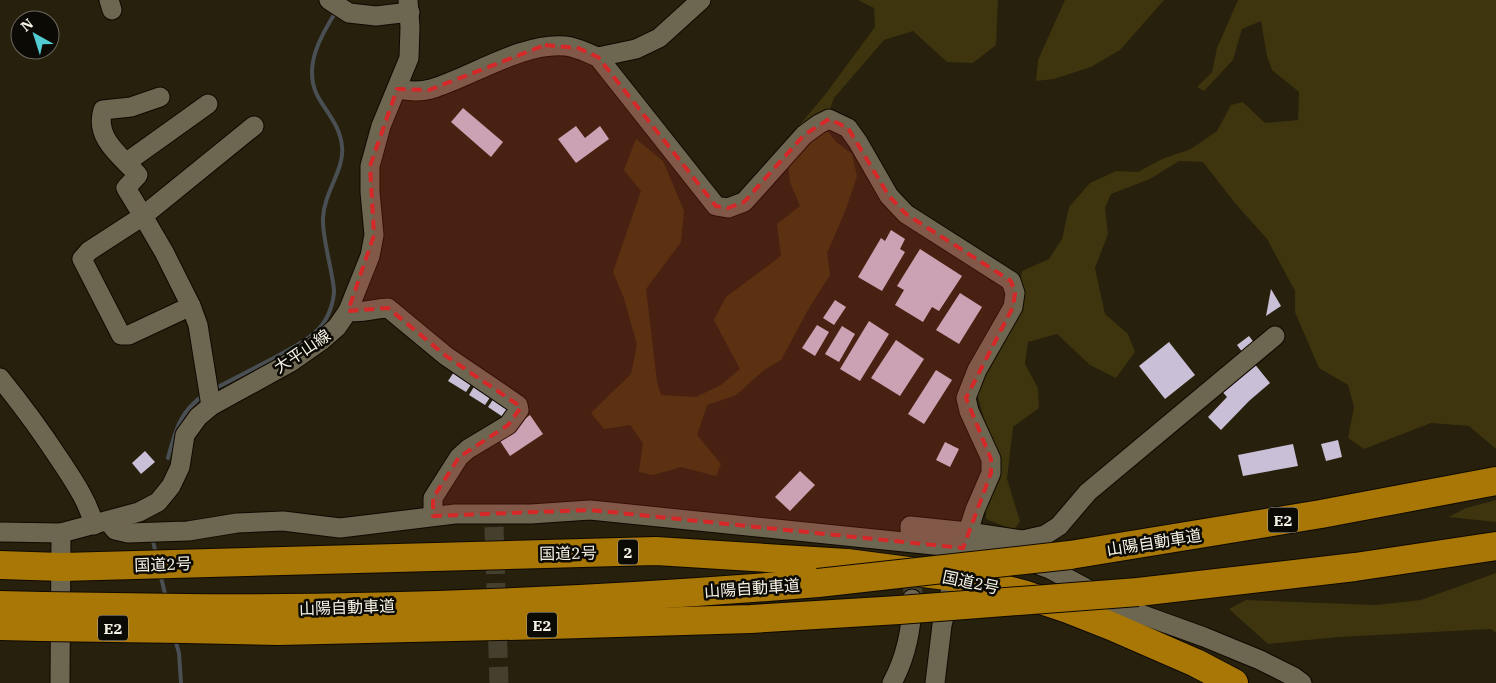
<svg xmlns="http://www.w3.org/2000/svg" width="1496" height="683" viewBox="0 0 1496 683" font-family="'IBM Plex Serif','Noto Sans JP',serif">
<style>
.green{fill:#3e340d}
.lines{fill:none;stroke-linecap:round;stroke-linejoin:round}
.stream{stroke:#4a4f53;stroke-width:4}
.building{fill:#c9c0d7}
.minor-tunnel{stroke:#45402e;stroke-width:19;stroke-dasharray:19 9;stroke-linecap:butt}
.minor-casing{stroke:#0f0900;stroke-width:21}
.highway-casing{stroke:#0f0900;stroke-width:30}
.minor{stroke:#6d6651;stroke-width:19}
.highway{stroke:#a87706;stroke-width:28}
.highway-bridge-casing{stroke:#0f0900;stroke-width:30;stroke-linecap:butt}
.highway-bridge{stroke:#a87706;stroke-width:28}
.marked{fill:#d62828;fill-opacity:0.2;stroke:#d62828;stroke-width:4;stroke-dasharray:10 6;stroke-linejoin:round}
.labels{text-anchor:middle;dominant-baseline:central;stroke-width:5;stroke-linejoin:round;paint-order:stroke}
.shield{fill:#0c0a04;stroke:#b0aca2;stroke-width:1}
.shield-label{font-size:15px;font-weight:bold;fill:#f6f2e6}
.street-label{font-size:16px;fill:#f6f2e6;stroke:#0c0a04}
</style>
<rect width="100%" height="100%" fill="#26200d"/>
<g class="green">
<path d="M858,0H998L996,45L973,63L947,62L913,31L884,40L834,98L824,126L836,142L852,154L857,176L846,209L827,253L830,275L809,308L781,360L764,370L736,395L707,405L697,435L721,464L716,476L681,467L653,475L639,472L643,443L630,425L604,429L591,413L631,374L637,345L624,298L613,272L641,191L624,170L636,139L663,161L684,211L681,242L646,289L657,382L661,395L696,397L721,385L740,369L714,320L726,297L781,256L777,224L800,206L790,182L786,141L824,96L875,27L874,8Z"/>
<path d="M1065,0H1164L1120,50L1091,67L1054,79L1036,81L1038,60Z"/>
<path d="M1238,0H1496V449L1469,426L1431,423L1364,449L1348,438L1354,407L1348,385L1319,368L1295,312V291L1267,239L1234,202L1203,162L1179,161L1150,179L1111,194L1105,208L1108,234L1095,268L1105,314L1128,334L1135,352L1116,378L1090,365L1057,334L1028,342L1025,364L1038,388L1039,408L1013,427L1007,479L1020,521L1014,530L986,519V427L977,393L1019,289L1022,271L1049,259L1062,239L1069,207L1090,183L1116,171L1138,172L1162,159L1191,149L1217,131L1231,105L1243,102L1265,123L1298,120L1299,92L1272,70L1267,56L1261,21L1242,29L1233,60L1204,91L1197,87L1212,72L1217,48Z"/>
<path d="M1496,500V522L1449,517L1466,508Z"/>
<path d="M1496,573V633L1491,629L1339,637L1268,644L1229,609L1246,600L1376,605L1421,600Z"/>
</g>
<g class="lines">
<g class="stream">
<path d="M214,389C233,379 253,369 272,359C289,349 309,341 322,325C329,316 334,301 334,290C332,268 322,238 323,218C324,192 345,169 342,146C340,125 326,112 317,95C303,66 321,35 337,10"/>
<path d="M168,458C175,431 180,411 204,395"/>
<path d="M152,537L156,554"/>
<path d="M160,573L166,598"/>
<path d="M175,639L179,653L181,683"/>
</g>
</g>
<g class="building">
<path d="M463,108L503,142L491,157L451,122Z"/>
<path d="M576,126L585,138L600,126L609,139L576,163L558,139Z"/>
<path d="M891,230L905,239L900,249L905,252L882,291L858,277L881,238L885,241Z"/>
<path d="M920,249L962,276L939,311L932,307L923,322L895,305L904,290L897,286Z"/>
<path d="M1271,289L1281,306L1266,316Z"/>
<path d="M960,293L982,307L959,344L936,330Z"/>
<path d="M835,300L846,307L834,325L823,318Z"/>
<path d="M869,321L889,334L860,381L840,369Z"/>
<path d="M817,325L829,332L815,356L802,348Z"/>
<path d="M842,326L855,334L839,362L825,354Z"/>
<path d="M1249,336L1255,344L1243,353L1237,345Z"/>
<path d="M896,340L924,359L900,396L871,378Z"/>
<path d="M1169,342L1195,375L1165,399L1139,366Z"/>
<path d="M1253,362L1270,383L1249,401L1221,430L1208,417L1227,397L1220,389Z"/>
<path d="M936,370L952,380L924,424L908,414Z"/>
<path d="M454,372L472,383L466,392L448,381Z"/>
<path d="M475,385L491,396L485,405L469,395Z"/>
<path d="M494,398L512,410L506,419L488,407Z"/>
<path d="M530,415L543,434L510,456L498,438Z"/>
<path d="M1338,440L1342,457L1326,461L1321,444Z"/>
<path d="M945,442L959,449L950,467L936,460Z"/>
<path d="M1293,444L1298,466L1243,476L1238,455Z"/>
<path d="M145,451L155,462L141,474L132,463Z"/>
<path d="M800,471L815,485L790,511L775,497Z"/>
</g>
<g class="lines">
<g class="minor-tunnel">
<path d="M494,527L499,683"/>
<path d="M910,530L913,595"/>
</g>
<g class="minor-casing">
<g id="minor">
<path d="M109,0L112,10"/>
<path d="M329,0L349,13L376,16L410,12"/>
<path d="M598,57L636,49L659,38L701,0"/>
<path d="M397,89C407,91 420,92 431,89C471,77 523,42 565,46C577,47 587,53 598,57L716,206L728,208L744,202L804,135L819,124L829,119L848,128L858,142L889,196L906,214L1011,281L1015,293L1013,307L977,370L966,398L969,411L991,459V473L975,510L968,532L910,526V530"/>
<path d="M160,97L131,107L103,110C94,138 121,156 138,175L126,188L143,216L89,251L82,259L121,335H129L191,306"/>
<path d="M127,162L208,104"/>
<path d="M348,311C362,314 375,308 388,308L446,356L518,405L519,410L508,425L468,449L459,457L433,498V516"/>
<path d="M0,378C22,405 41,431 60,460C73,480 88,501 94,525"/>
<path d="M211,406L198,325L191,306L164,252L143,216L254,126"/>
<path d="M108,521L115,530L128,533L188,531L237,523L283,521L340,528L455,514H531L590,510L1002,552L1050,569L1121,607L1204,637L1260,660L1294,677L1302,683"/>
<path d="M0,532L61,533"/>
<path d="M60,683L61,533L139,512L158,502L171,486L180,467L185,435L198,417L211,406L291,362L321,341L337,327L348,311L370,256L374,235L370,192V166L381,126L409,58L410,27L408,0"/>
<path d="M892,683C906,657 912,628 912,599"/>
<path d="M935,683L942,625L954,577L968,532L1023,540L1045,535L1059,526L1088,492L1275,336"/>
</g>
</g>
<g class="highway-casing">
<g id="highway">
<path d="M1070,555L1321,514L1496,481"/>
<path d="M0,565L62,567L656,551L847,563L954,577L1023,594L1068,609L1111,626L1196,663L1234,683"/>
<path d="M1138,592L1355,567L1496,546"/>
<path d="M0,605L43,606"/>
<path d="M184,608C396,610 608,600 818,583"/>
<path d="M0,626L41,627"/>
<path d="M184,629L278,631L549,625L751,619L899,610"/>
</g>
</g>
<use href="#minor" class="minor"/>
<use href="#highway" class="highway"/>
<g class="highway-bridge-casing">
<g id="highway-bridge">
<path d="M818,583L1070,555"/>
<path d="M43,606L184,608"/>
<path d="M899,610L1138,592"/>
<path d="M41,627L184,629"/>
</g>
</g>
<use href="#highway-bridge" class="highway-bridge"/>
</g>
<path class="marked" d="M545,45L578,48L598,57L716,206L728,208L744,202L804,135L829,119L848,128L889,196L906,214L1011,281L1015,293L1013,307L966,398L991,459V473L963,548L590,510L433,516V498L459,457L508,425L521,407L446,356L388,308L348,311L374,235L370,166L397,89L429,90Z"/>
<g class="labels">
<g class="shield">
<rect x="1268" y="507.5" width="30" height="25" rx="4"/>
<rect x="618" y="539.5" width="20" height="25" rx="4"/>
<rect x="527" y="612.5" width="30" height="25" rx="4"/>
<rect x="98" y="615.5" width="30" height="25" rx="4"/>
</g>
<g class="shield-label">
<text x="1283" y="520">E2</text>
<text x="628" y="552">2</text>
<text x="542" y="625">E2</text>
<text x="113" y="628">E2</text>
</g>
<g class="street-label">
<text transform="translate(302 351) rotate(-34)">大平山線</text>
<text transform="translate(1154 542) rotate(-9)">山陽自動車道</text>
<text transform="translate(568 553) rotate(-1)">国道2号</text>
<text transform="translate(163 564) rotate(-2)">国道2号</text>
<text transform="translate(971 582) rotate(12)">国道2号</text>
<text transform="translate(752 588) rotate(-4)">山陽自動車道</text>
<text transform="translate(347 607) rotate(-2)">山陽自動車道</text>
</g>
</g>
<g transform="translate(35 35) rotate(321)"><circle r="24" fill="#0c0a04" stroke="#6a675e"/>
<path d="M0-4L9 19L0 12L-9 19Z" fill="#52ccd0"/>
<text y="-8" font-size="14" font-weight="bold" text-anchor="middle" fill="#f6f2e6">N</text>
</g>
</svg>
